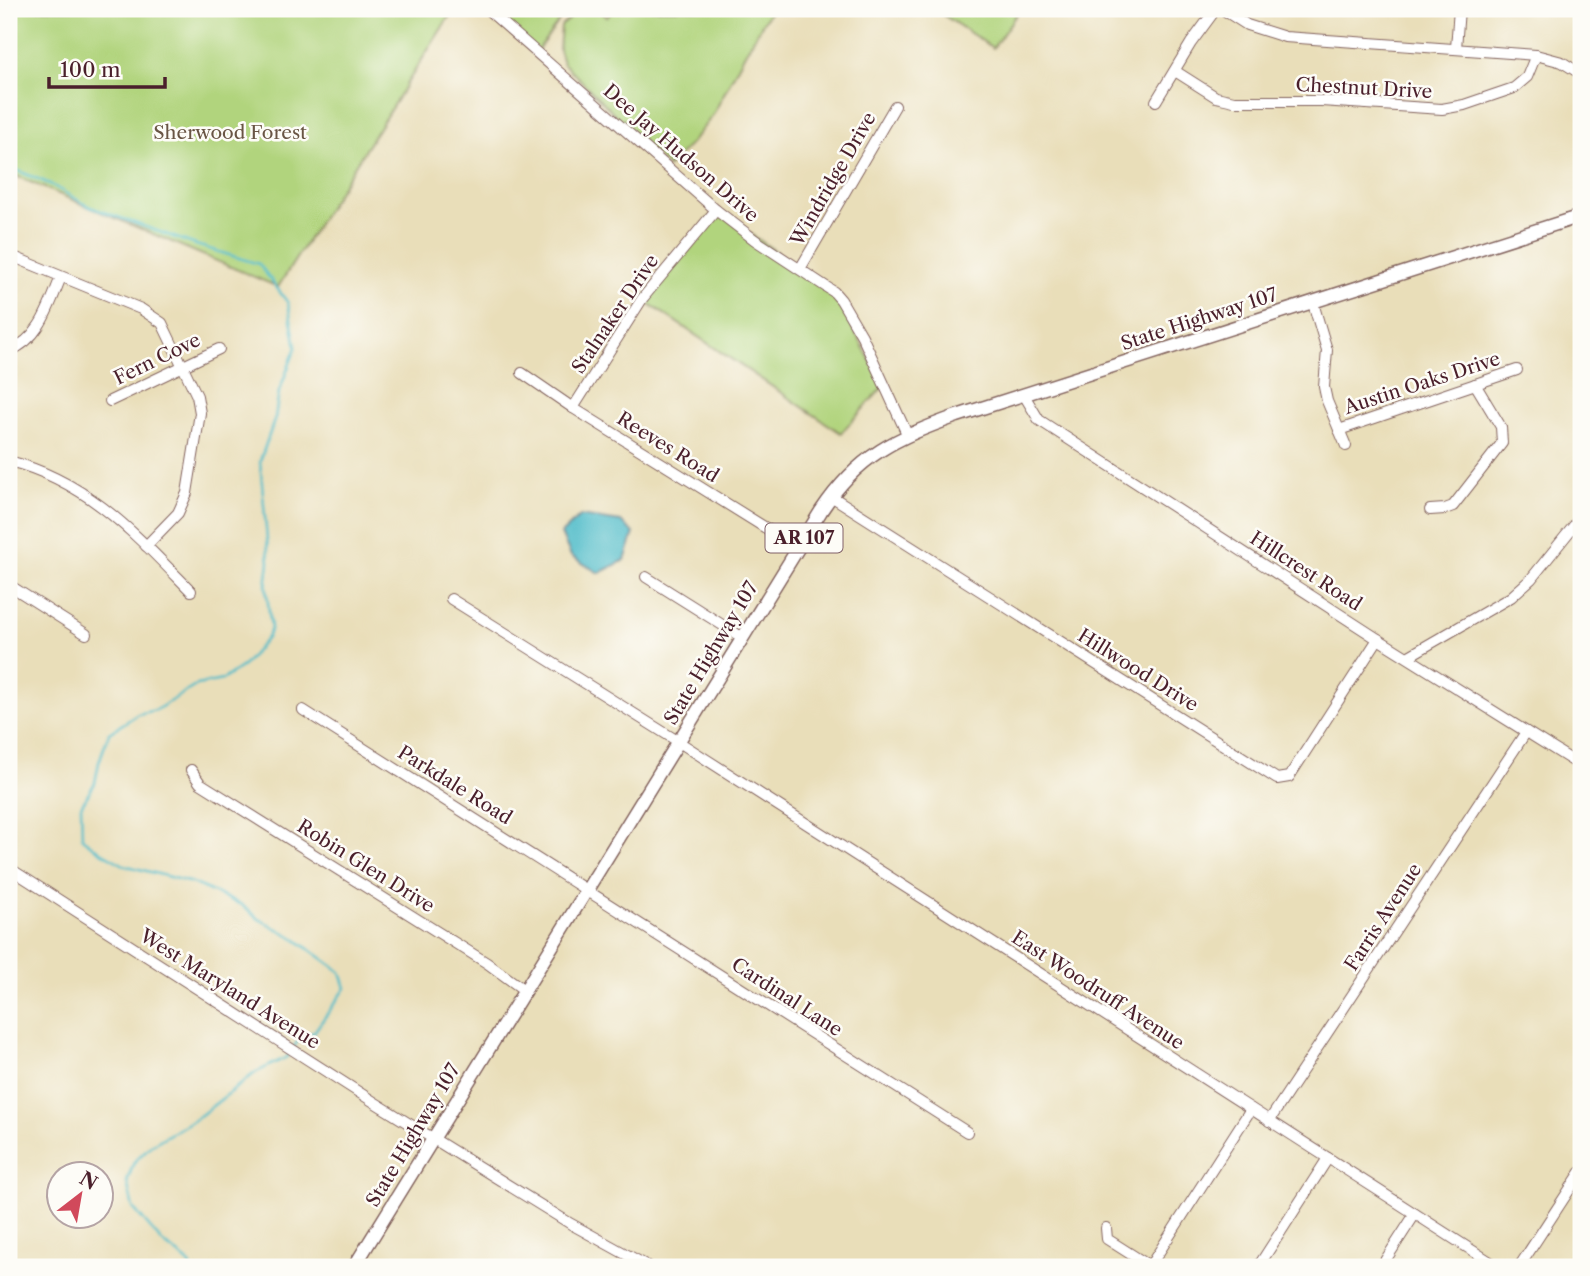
<svg xmlns="http://www.w3.org/2000/svg" width="1590" height="1276" viewBox="0 0 1590 1276" font-family="'Libre Caslon Text',serif">
<style>
.green{fill:#b1d47d;stroke:#7e7a54;stroke-width:2}
.water{fill:#50bcc9;stroke:#4d6e7a;stroke-width:2}
.lines{fill:none;stroke-linecap:round;stroke-linejoin:round}
.stream{stroke:#50bcc9;stroke-width:2.5}
.minor-casing{stroke:#82625d;stroke-width:12}
.major-casing{stroke:#82625d;stroke-width:15}
.minor{stroke:#fff;stroke-width:10}
.major{stroke:#fff;stroke-width:12}
.labels{text-anchor:middle;dominant-baseline:central;stroke-width:5;stroke-linejoin:round;paint-order:stroke}
.shield{fill:#fdfcf7;stroke:#806168;stroke-width:2}
.shield-label{font-size:18px;font-weight:bold;fill:#4a1f2b}
.street-label{font-size:19px;fill:#4a1f2b;stroke:#fdfcf7}
.park-label{font-size:19px;fill:#695544;stroke:#fdfcf7}
</style>
<rect width="100%" height="100%" fill="#fdfcf7"/>
<filter id="ink" filterUnits="userSpaceOnUse"><feTurbulence type="fractalNoise" baseFrequency=".0143" numOctaves="2"/><feDisplacementMap in="SourceGraphic" scale="14" xChannelSelector="R" yChannelSelector="G"/><feConvolveMatrix kernelMatrix="1 2 1 2 8 2 1 2 1" color-interpolation-filters="sRGB"/></filter>
<filter id="wash" filterUnits="userSpaceOnUse"><feTurbulence type="fractalNoise" baseFrequency=".00686" numOctaves="4" result="noise"/><feDisplacementMap in="SourceGraphic" scale="28" xChannelSelector="R" yChannelSelector="G"/><feGaussianBlur stdDeviation="1.57" result="paint"/><feColorMatrix in="noise" values="0 0 0 0 0 0 0 0 0 0 0 0 0 0 0 0 0 1.4 0 .05"/><feComposite in="paint" operator="in"/></filter>
<g filter="url(#wash)">
<rect width="100%" height="100%" fill="#e9deb9"/>
<g class="green">
<path d="M9,9H454L278,287L9,173Z"/>
<path d="M487,9H568L536,52Z"/>
<path d="M581,9H598L607,17L614,9H771L744,55L713,115L692,142L668,167L563,63L559,50L561,26Z"/>
<path d="M934,9H1020L993,48Z"/>
<path d="M716,210L834,292L884,386L841,433L642,299Z"/>
</g>
<path class="water" d="M580,516L621,522L634,533L625,560L599,573L571,556L561,534Z"/>
<g class="lines">
<path class="stream" d="M9,167L50,184L90,207L196,245L259,264L288,303L296,347L279,392L275,418L260,461L269,562L266,586L271,628L267,638L244,665L222,680L197,685L156,710L138,714L109,733L99,762L95,783L81,806L82,838L101,852L124,865L192,883L242,905L259,919L291,936L341,972L346,988L314,1032L300,1038L287,1057L255,1073L197,1118L151,1145L134,1162L127,1182L133,1208L162,1242L187,1261L191,1267"/>
</g>
</g>
<g filter="url(#ink)">
<g class="lines">
<g class="minor-casing">
<g id="minor">
<path d="M487,9L716,210L755,240L834,292L841,300L862,336L907,434"/>
<path d="M1222,9L1247,25L1285,37L1536,55L1562,62L1581,74"/>
<path d="M1456,48L1459,9"/>
<path d="M1175,71L1216,97L1234,101H1321L1442,109L1464,105L1514,88L1527,77L1536,55"/>
<path d="M1156,101L1191,43L1216,9"/>
<path d="M9,255L141,309L162,323L197,396L200,413L187,493L178,513L146,546"/>
<path d="M800,269L895,106"/>
<path d="M1313,303L1327,350L1324,387L1327,401L1346,446"/>
<path d="M9,351C40,339 49,306 61,277"/>
<path d="M522,373L573,408L798,548"/>
<path d="M1024,395L1039,420L1378,639L1581,766"/>
<path d="M110,401L219,349"/>
<path d="M573,408L642,299L716,210"/>
<path d="M1339,430L1517,370"/>
<path d="M9,461C88,481 136,535 191,591"/>
<path d="M831,496L1277,779L1289,777L1378,639"/>
<path d="M1430,510L1445,509L1453,506L1502,443L1501,427L1475,384"/>
<path d="M646,577L743,638"/>
<path d="M9,585L86,634"/>
<path d="M451,599L679,742L1498,1267"/>
<path d="M1409,656L1511,597L1531,579L1581,517"/>
<path d="M303,710L967,1132"/>
<path d="M191,770L200,783L487,963L524,990"/>
<path d="M9,868L374,1102L571,1224L649,1267"/>
<path d="M1269,1121L1526,732"/>
<path d="M1106,1228L1107,1239L1151,1267"/>
<path d="M1150,1266L1251,1109"/>
<path d="M1258,1267L1328,1158"/>
<path d="M1381,1267L1415,1214"/>
<path d="M1519,1267L1581,1172"/>
</g>
</g>
<g class="major-casing">
<path id="major" d="M354,1267L821,511C858,455 896,438 957,416L1581,216"/>
</g>
<use href="#minor" class="minor"/>
<use href="#major" class="major"/>
</g>
</g>
<g class="labels">
<rect class="shield" x="765.5" y="523.5" width="77" height="29" rx="5"/>
<g class="shield-label">
<text x="804" y="538">AR 107</text>
</g>
<g class="street-label">
<text transform="translate(1364 88) rotate(3)">Chestnut Drive</text>
<text transform="translate(681 153) rotate(41)">Dee Jay Hudson Drive</text>
<text transform="translate(833 179) rotate(-60)">Windridge Drive</text>
<text transform="translate(615 314) rotate(-56)">Stalnaker Drive</text>
<text transform="translate(1199 319) rotate(-18)">State Highway 107</text>
<text transform="translate(157 359) rotate(-26)">Fern Cove</text>
<text transform="translate(1422 383) rotate(-18)">Austin Oaks Drive</text>
<text transform="translate(668 447) rotate(32)">Reeves Road</text>
<text transform="translate(1306 571) rotate(33)">Hillcrest Road</text>
<text transform="translate(711 653) rotate(-59)">State Highway 107</text>
<text transform="translate(1138 670) rotate(32)">Hillwood Drive</text>
<text transform="translate(455 785) rotate(32)">Parkdale Road</text>
<text transform="translate(366 866) rotate(32)">Robin Glen Drive</text>
<text transform="translate(1383 917) rotate(-57)">Farris Avenue</text>
<text transform="translate(230 989) rotate(32)">West Maryland Avenue</text>
<text transform="translate(1098 990) rotate(33)">East Woodruff Avenue</text>
<text transform="translate(787 997) rotate(33)">Cardinal Lane</text>
<text transform="translate(413 1135) rotate(-59)">State Highway 107</text>
</g>
<g class="park-label">
<text x="230" y="132">Sherwood Forest</text>
</g>
</g>
<rect width="1590" height="1276" fill="none" stroke="#fdfcf7" stroke-width="35"/>
<g transform="translate(80 1195) rotate(31)"><circle r="33" fill="#fdfcf7" stroke="#b5a4a5" stroke-width="2"/>
<path d="M0-5L12 26L0 18L-12 26Z" fill="#d1495b"/>
<text y="-10" font-size="19" font-weight="bold" text-anchor="middle" fill="#4a1f2b">N</text>
</g>
<path d="M49 77v10h116v-10" fill="none" stroke="#4a1f2b" stroke-width="3.5"/>
<text x="60" y="77" font-size="21" fill="#4a1f2b" stroke="#fdfcf7" stroke-width="5" paint-order="stroke">100 m</text>
</svg>
